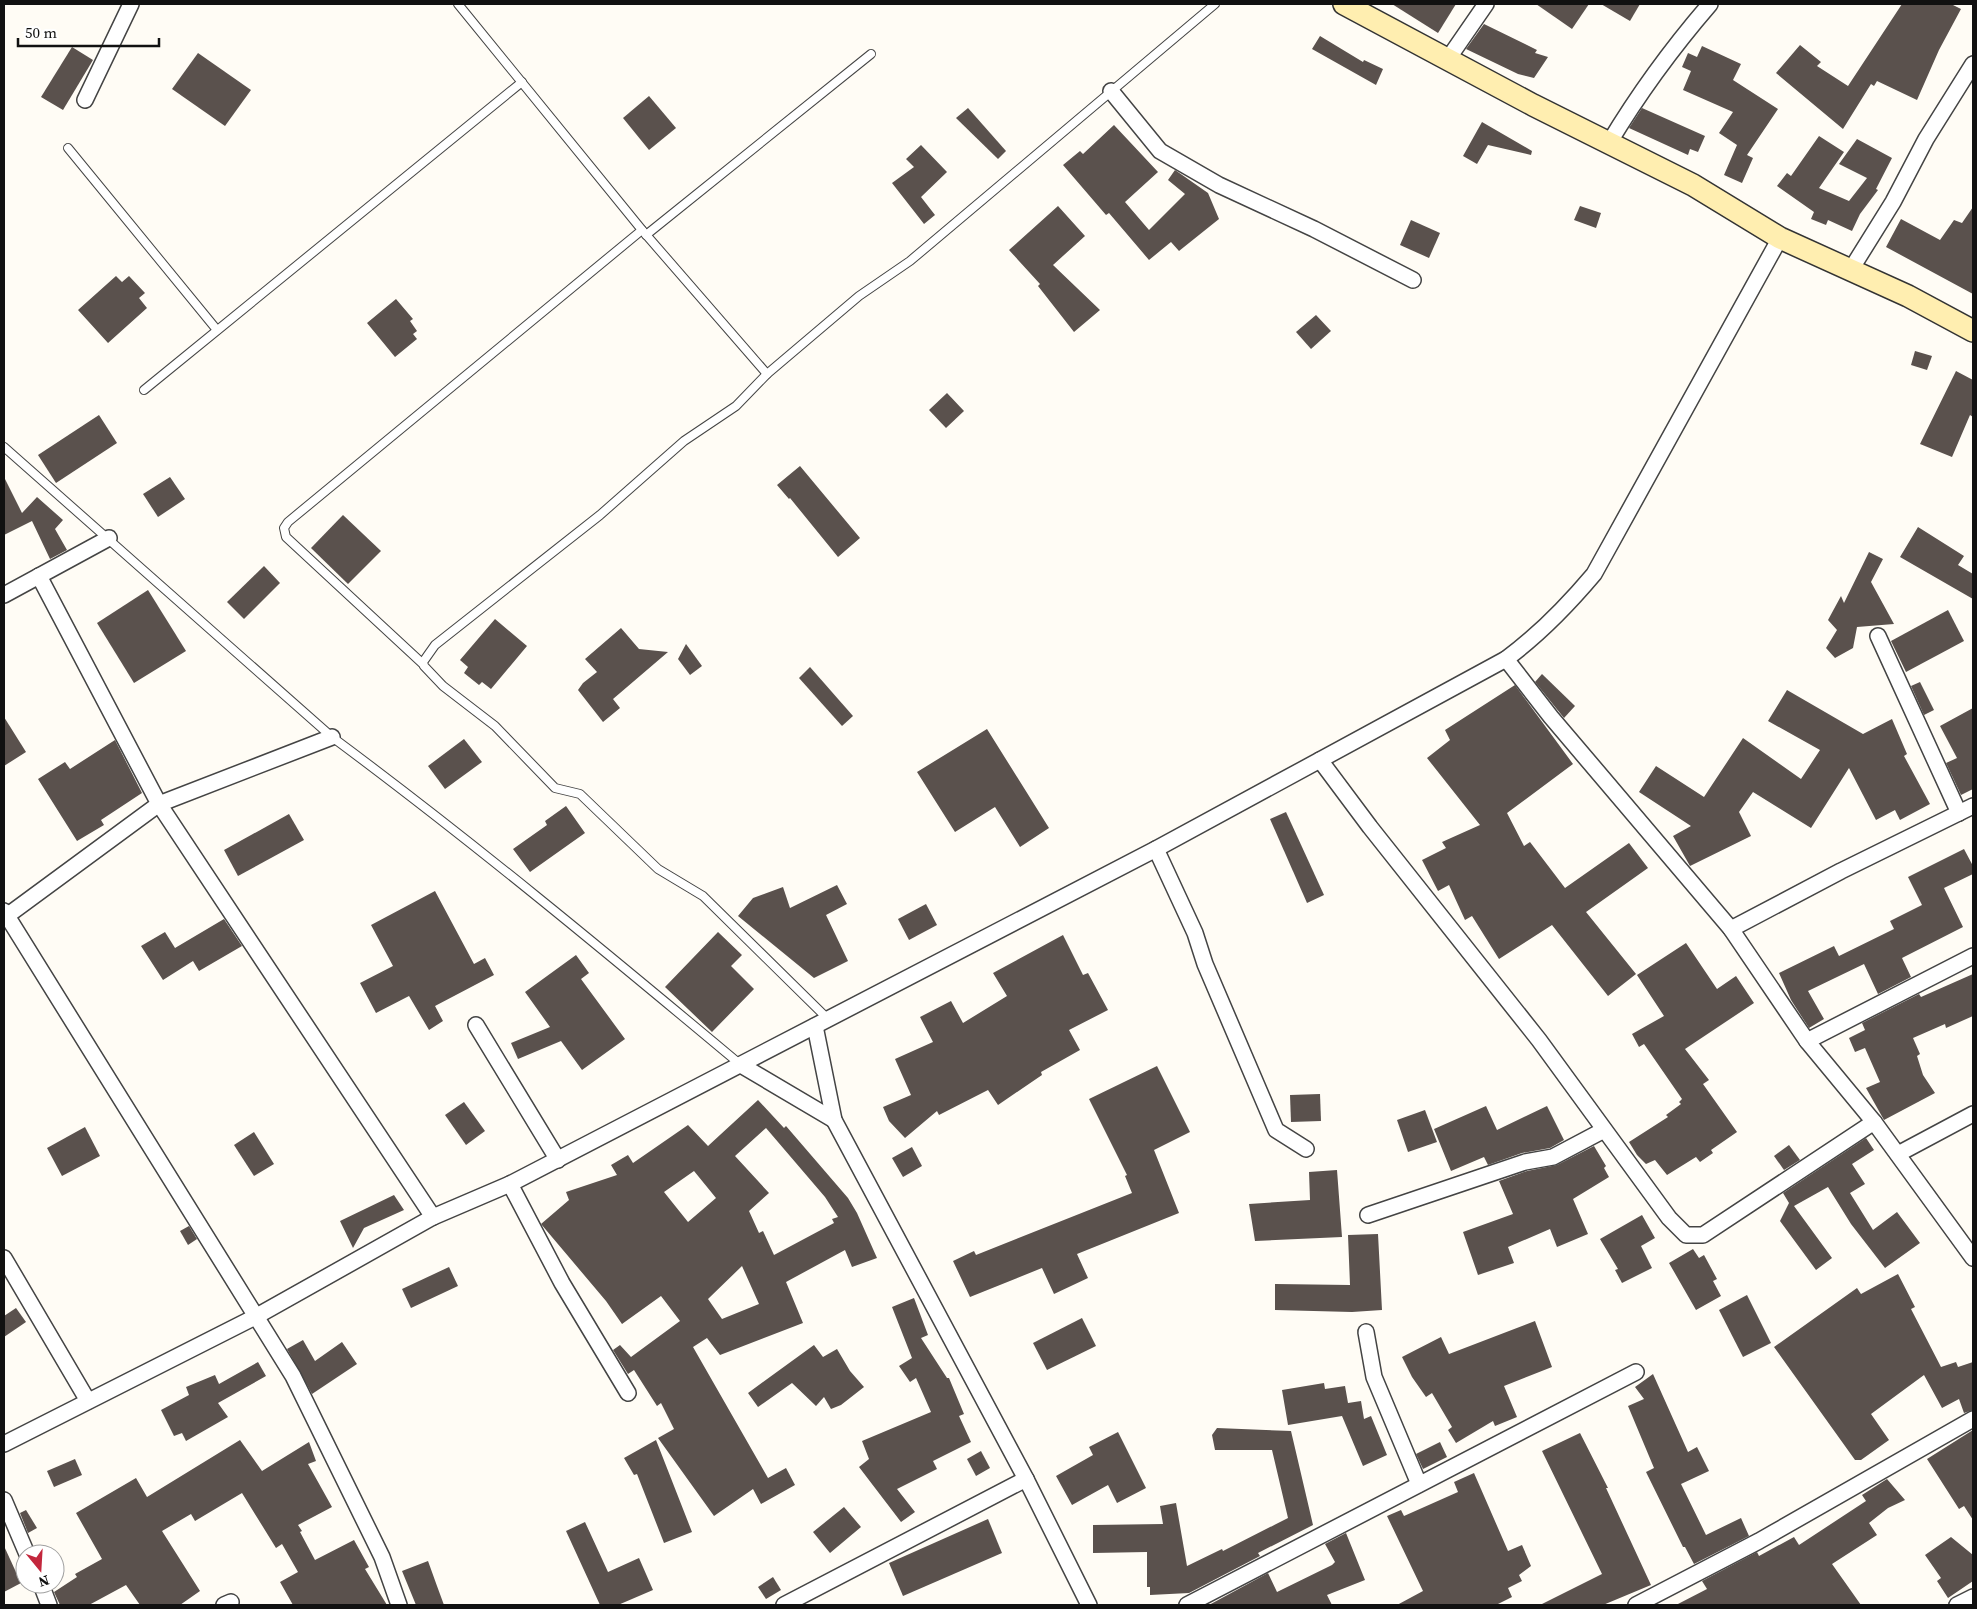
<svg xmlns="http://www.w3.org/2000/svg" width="1977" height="1609" viewBox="0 0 1977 1609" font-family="'Source Serif 4',serif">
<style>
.building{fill:#5a514d;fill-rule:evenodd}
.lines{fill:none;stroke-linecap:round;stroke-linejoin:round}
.lane-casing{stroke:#444;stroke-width:10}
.street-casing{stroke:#444;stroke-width:18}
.secondary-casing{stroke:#333;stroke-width:24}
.lane{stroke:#fff;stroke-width:8}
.street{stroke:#fff;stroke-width:15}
.secondary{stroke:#ffeeb0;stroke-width:21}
</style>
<rect width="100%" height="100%" fill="#fffcf5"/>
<g class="building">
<path d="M1392,4H1456L1438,33Z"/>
<path d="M1536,4H1589L1572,29Z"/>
<path d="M1601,4H1640L1630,21Z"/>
<path d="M1902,4H1951L1961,9L1939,50L1917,100L1877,81L1874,86L1871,84L1843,129L1776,73L1800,45L1821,62L1817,66L1848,86Z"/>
<path d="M1484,24L1537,50L1535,53L1548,57L1534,78L1518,74L1466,49Z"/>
<path d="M1320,36L1363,62L1364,60L1383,69L1376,85L1312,49Z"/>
<path d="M1702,46L1741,64L1733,80L1778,109L1747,155L1753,158L1742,183L1724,175L1737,145L1719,133L1733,112L1683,90L1691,71L1682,67L1688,53L1697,57Z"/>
<path d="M72,47L93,60L63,110L41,97Z"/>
<path d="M198,53L251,90L225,126L172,89Z"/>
<path d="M649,96L676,128L649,150L623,118Z"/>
<path d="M968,108L1006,151L998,159L956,118Z"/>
<path d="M1642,108L1705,136L1698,152L1690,149L1688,155L1629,128Z"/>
<path d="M1482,122L1532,151L1531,155L1488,145L1477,164L1463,156Z"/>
<path d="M1114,125L1158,172L1125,202L1149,230L1185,194L1168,180L1175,170L1208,193L1219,219L1179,251L1171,242L1149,260L1109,213L1106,215L1063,165L1080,151L1083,154Z"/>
<path d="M1819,136L1844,152L1819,188L1849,201L1867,178L1839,164L1857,139L1892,158L1876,189L1878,190L1860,214L1852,231L1828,220L1826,225L1811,219L1814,212L1777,186L1787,173L1791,176Z"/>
<path d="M921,145L947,172L921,197L935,215L924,224L892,183L914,167L906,159Z"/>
<path d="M1058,206L1085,236L1053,265L1100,310L1074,332L1038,286L1040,284L1009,250Z"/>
<path d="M1580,206L1601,213L1596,228L1574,220Z"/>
<path d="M1973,207V294L1886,247L1901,219L1940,240L1954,220L1962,223Z"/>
<path d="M1411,220L1440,233L1429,258L1400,245Z"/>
<path d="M116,276L122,282L129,276L145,293L139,298L147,308L108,343L78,310Z"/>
<path d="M396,299L413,319L410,321L417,331L413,334L417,339L395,357L367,323Z"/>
<path d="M1316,315L1331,331L1311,349L1296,332Z"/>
<path d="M1915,351L1932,356L1927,370L1911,365Z"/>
<path d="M1956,371L1973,380V417L1970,415L1952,457L1920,444Z"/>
<path d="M947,393L964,411L946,428L929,410Z"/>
<path d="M99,415L117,443L56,483L38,455Z"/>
<path d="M800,466L860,538L838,557L790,498L789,499L777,485Z"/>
<path d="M4,477L22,513L37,497L63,520L55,529L67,550L50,559L32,521L4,535Z"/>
<path d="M170,477L185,499L158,517L143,494Z"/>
<path d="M343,515L381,551L348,584L311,548Z"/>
<path d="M1918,527L1964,556L1958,565L1973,574V599L1900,557Z"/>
<path d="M1869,552L1883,559L1871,582L1894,624L1857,627L1853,648L1835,658L1826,648L1837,630L1828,620L1841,596L1844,603Z"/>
<path d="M264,566L280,583L244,619L227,602Z"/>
<path d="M148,590L186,651L134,683L97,623Z"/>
<path d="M1948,610L1964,641L1906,672L1891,641Z"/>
<path d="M495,619L527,646L491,689L482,682L479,685L464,673L468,667L460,660Z"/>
<path d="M621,628L639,649L668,652L613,699L620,708L603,722L578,690L583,683L597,672L585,659Z"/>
<path d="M686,644L702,666L690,675L678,659Z"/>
<path d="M810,667L853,716L842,726L799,678Z"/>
<path d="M1542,674L1575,706L1564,718L1535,682Z"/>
<path d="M1920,682L1934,710L1924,715L1911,686Z"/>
<path d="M1515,685L1573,764L1507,813L1524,846L1530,842L1565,888L1629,843L1648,868L1586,912L1636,974L1608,996L1552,925L1499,959L1472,916L1465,920L1449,885L1438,891L1422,860L1446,848L1442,842L1480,825L1427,758L1450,740L1445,730Z"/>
<path d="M1787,690L1863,734L1892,719L1907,754L1904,756L1930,804L1900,820L1895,810L1876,820L1849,768L1811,828L1753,792L1739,812L1751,836L1690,866L1673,836L1691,826L1639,792L1656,766L1704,797L1743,738L1801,779L1820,750L1768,721Z"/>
<path d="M1973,708V789L1961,795L1946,763L1957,758L1940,726Z"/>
<path d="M4,717L26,752L4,766Z"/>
<path d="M987,729L1049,828L1020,847L995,807L955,832L917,772Z"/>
<path d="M464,739L482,762L445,789L428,766Z"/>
<path d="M115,740L142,793L101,820L104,825L77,841L38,779L65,762L70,769Z"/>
<path d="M566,806L585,833L530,872L513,849L547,825L545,821Z"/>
<path d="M1286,812L1324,895L1307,903L1270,819Z"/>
<path d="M289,814L304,840L238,876L224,850Z"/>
<path d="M1964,849L1973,866V874L1944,888L1963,927L1902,958L1911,977L1878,994L1864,964L1808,991L1824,1019L1809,1028L1791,1000L1779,973L1834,946L1839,956L1894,929L1890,921L1922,905L1908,877Z"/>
<path d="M837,885L847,904L826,915L848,961L814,978L738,916L753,898L783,887L790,908Z"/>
<path d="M435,891L474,964L485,958L494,975L435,1006L443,1021L429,1030L409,996L376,1013L360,983L393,966L371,925Z"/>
<path d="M926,904L937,925L909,940L898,919Z"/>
<path d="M224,919L242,946L199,971L193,961L163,980L141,946L165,932L175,948Z"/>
<path d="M718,932L742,955L731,966L754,989L712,1032L665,987Z"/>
<path d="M1063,935L1083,975L1088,973L1108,1010L1069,1030L1080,1050L1041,1072L1042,1075L998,1105L988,1090L939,1115L937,1111L905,1138L889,1121L883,1107L911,1095L895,1059L933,1042L920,1017L951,1001L963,1023L1007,996L993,973Z"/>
<path d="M1686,943L1717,989L1736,976L1754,1003L1685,1049L1709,1080L1703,1084L1737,1132L1711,1150L1713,1153L1700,1162L1696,1157L1667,1175L1655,1160L1646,1164L1637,1155L1629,1142L1668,1117L1666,1115L1681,1104L1679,1102L1682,1099L1644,1044L1639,1047L1632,1034L1664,1016L1637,975Z"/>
<path d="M576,955L589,973L581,979L625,1039L582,1070L561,1041L518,1059L511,1043L550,1027L525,992Z"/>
<path d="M1973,974V1016L1946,1028L1945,1024L1913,1038L1920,1054L1917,1056L1923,1075L1935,1093L1884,1120L1866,1088L1880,1082L1865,1048L1855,1052L1849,1038L1865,1030L1862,1023L1919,994L1921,997Z"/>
<path d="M1157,1066L1190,1132L1154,1150L1179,1213L1077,1254L1088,1278L1054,1294L1042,1268L970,1297L953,1261L974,1251L976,1255L1132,1193L1125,1176L1127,1175L1089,1099Z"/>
<path d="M1320,1094L1321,1121L1291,1122L1290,1095Z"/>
<path d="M758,1100L784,1128L786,1126L848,1198L857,1213L877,1258L852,1267L845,1250L786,1282L803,1323L720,1355L707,1338L693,1347L768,1478L786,1468L795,1485L761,1504L753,1489L714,1516L658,1438L674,1429L661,1403L657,1406L634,1370L628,1374L613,1350L620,1345L631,1357L680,1321L661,1296L622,1324L606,1301L541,1224L569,1200L566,1192L617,1175L611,1165L628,1155L633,1163L688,1125L708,1146ZM766,1128L825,1197L838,1217L832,1219L834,1223L774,1255L763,1231L759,1233L749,1211L769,1193L735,1156ZM694,1171L716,1198L688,1222L664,1192ZM742,1266L759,1304L722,1319L708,1299Z"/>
<path d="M464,1102L485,1131L466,1145L445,1115Z"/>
<path d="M1486,1106L1497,1130L1547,1106L1564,1140L1550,1148L1522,1153L1488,1165L1484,1157L1451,1171L1434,1129Z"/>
<path d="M1425,1110L1437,1142L1408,1152L1397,1120Z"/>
<path d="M85,1127L100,1156L62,1176L47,1148Z"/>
<path d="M254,1132L274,1164L254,1176L234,1145Z"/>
<path d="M1866,1138L1874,1150L1852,1164L1865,1184L1850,1193L1873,1230L1897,1212L1920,1243L1885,1268L1851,1224L1828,1187L1794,1206L1832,1258L1816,1270L1780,1221L1789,1203L1783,1193Z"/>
<path d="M1789,1145L1800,1160L1784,1170L1774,1156Z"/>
<path d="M1594,1146L1606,1166L1604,1168L1609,1177L1573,1199L1588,1234L1557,1247L1550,1229L1508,1247L1514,1263L1478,1275L1463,1232L1513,1214L1499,1181L1527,1171L1557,1165Z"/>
<path d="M912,1147L922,1166L903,1177L892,1158Z"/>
<path d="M1337,1170L1342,1237L1255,1241L1249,1204L1310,1200L1309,1172Z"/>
<path d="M394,1195L404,1210L364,1228L353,1248L340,1221Z"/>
<path d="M1642,1215L1655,1238L1641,1246L1652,1268L1622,1283L1615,1270L1618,1269L1600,1239Z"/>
<path d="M189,1226L197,1239L188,1245L180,1231Z"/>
<path d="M1378,1234L1382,1310L1352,1312L1275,1310V1284L1350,1285L1348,1235Z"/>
<path d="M1693,1249L1699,1258L1704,1255L1717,1279L1713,1281L1721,1296L1696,1310L1669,1263Z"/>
<path d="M449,1267L458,1286L411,1308L402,1289Z"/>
<path d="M1898,1274L1915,1307L1911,1309L1941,1367L1956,1362L1958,1367L1973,1362V1410L1964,1413L1959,1399L1942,1408L1924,1375L1871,1414L1889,1440L1861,1460H1855L1774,1347L1857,1288L1861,1294Z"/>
<path d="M1747,1295L1771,1343L1743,1357L1719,1310Z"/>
<path d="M914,1298L928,1335L921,1338L947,1378H949L964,1414L959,1416L971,1442L933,1461L937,1469L897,1489L915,1512L901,1522L859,1467L869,1459L862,1441L931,1412L916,1378L910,1382L899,1366L912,1358L892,1307Z"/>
<path d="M16,1308L26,1322L4,1337V1316Z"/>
<path d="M1082,1318L1096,1346L1047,1370L1033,1343Z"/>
<path d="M1535,1321L1552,1367L1504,1386L1517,1417L1495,1426L1493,1421L1456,1443L1448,1430L1452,1427L1432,1393L1426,1397L1412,1377L1402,1357L1441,1337L1449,1354Z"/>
<path d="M303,1340L315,1361L342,1342L357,1364L312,1394L287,1349Z"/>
<path d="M814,1345L823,1357L837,1349L850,1371L864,1387L841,1405L831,1409L824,1397L816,1406L792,1383L758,1407L748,1393Z"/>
<path d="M258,1362L266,1376L218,1403L228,1417L186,1441L182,1433L174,1436L161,1410L189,1395L186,1387L215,1375L219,1384Z"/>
<path d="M1653,1374L1688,1452L1697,1447L1709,1471L1681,1484L1706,1535L1741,1518L1749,1536L1694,1564L1685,1547H1683L1646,1472L1654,1468L1628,1406L1644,1399L1635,1387Z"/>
<path d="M1324,1383L1325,1389L1345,1386L1348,1403L1361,1401L1364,1419L1371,1416L1387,1455L1363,1466L1342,1416L1288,1425L1282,1390Z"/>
<path d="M1217,1428L1291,1431L1313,1525L1258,1553L1260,1556L1189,1593L1150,1595V1587H1147V1552L1093,1553V1525L1163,1524L1160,1506L1176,1503L1187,1566L1222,1549L1223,1551L1288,1518L1272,1450H1215L1212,1435Z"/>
<path d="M1973,1430V1520L1964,1506L1959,1509L1927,1459Z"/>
<path d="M1118,1432L1146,1488L1117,1503L1108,1485L1072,1505L1056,1476L1093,1455L1089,1447Z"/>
<path d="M1580,1433L1608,1488H1606L1651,1585L1603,1605H1540L1602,1574L1542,1451Z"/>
<path d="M240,1440L262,1471L309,1442L316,1461L308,1464L332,1507L298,1525L302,1531L300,1532L315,1560L354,1540L369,1567L365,1569L387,1605H293L280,1582L298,1572L282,1544L276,1548L242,1493L195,1521L191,1514L162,1531L200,1591L180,1605H140L126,1585L89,1605H60L54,1592L77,1577L75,1574L102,1559L76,1513L136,1478L147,1497Z"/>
<path d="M656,1440L692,1532L664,1543L637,1474L634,1475L624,1458Z"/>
<path d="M1440,1442L1447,1457L1423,1469L1416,1454Z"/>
<path d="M981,1451L990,1468L976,1476L967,1459Z"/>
<path d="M75,1459L82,1475L54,1487L47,1471Z"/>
<path d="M1474,1473L1508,1551L1522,1545L1531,1566L1519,1575L1522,1581L1508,1588L1512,1597L1496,1605H1397L1423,1591L1387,1516L1401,1510L1404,1516L1458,1492L1454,1482Z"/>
<path d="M1887,1479L1905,1500L1888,1508L1869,1523L1877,1535L1832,1564L1861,1605H1676L1707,1589L1702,1581L1757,1552L1759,1556L1794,1537L1799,1545L1866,1501L1862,1495Z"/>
<path d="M844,1507L861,1527L830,1553L813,1532Z"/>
<path d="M26,1510L37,1528L28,1533L20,1513Z"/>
<path d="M988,1519L1002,1553L903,1596L889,1563Z"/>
<path d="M585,1522L608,1572L639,1558L653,1590L618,1605H600L566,1531Z"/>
<path d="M1346,1533L1365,1580L1327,1595L1332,1605H1209L1268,1573L1277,1592L1332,1565L1335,1562L1325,1544Z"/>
<path d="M1951,1537L1973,1555V1581L1948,1598L1937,1581L1941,1578L1925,1555Z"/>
<path d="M4,1546L21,1583L4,1592Z"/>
<path d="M428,1561L437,1586L444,1605H416L402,1571Z"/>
<path d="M773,1577L781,1590L766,1599L758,1587Z"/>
</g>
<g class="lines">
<g class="lane-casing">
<g id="lane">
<path d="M458,4L642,230L767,374L859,296L910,261L1215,4"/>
<path d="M68,148L217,330"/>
<path d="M646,235L871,54"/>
<path d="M767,374L736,406L684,441L600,515L435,645L423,662L424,666L443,686L495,726L555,788L580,794L658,869L703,896L828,1019"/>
<path d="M144,390L522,82"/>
<path d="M4,447L332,737C472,841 607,953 741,1065"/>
<path d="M423,664L286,537L284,528L288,522L642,230"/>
</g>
</g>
<g class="street-casing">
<g id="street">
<path d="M1448,59L1486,4"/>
<path d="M1111,91L1160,151L1219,185L1314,229L1413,280"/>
<path d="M85,100L131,4"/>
<path d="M1609,143C1639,93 1672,48 1710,4"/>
<path d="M1850,271L1893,202L1926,139L1973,64"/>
<path d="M4,595L109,538"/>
<path d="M1878,636L1959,813"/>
<path d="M1506,659L1551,717L1731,929L1807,1041L1874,1122L1973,1258"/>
<path d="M332,737L159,804L433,1217"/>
<path d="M1320,760L1370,827L1539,1040L1669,1218L1686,1235H1703L1874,1122"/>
<path d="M1156,849L1195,933L1205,964L1276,1130L1306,1149"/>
<path d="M4,911L293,1376L382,1557L399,1605"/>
<path d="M4,918L159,804L39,576"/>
<path d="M1731,929L1841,871L1973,806"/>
<path d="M476,1025L558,1160"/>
<path d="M815,1026L834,1120L1026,1479L1089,1605"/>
<path d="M1807,1041L1973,956"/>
<path d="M741,1065L834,1120"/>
<path d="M1898,1154L1973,1114"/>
<path d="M510,1184L562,1283L628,1393"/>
<path d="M1368,1215L1525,1162L1553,1157L1604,1130"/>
<path d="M4,1258L88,1401"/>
<path d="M1366,1332L1374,1377L1419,1484"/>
<path d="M4,1444L257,1316L433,1217L510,1184L1156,849L1506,659C1540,634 1567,606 1594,574L1780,238"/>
<path d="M4,1500L27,1554"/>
<path d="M41,1584L49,1605"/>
<path d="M224,1605L231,1602"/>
<path d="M784,1605L1026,1479"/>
<path d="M1187,1605L1636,1372"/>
<path d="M1636,1605L1759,1541L1973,1419"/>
<path d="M1957,1605L1973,1597"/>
</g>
</g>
<g class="secondary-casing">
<path id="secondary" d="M1344,4L1533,105L1693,185L1780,238L1908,296L1973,331"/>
</g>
<use href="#lane" class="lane"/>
<use href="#street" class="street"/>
<use href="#secondary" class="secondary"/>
</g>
<rect width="1977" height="1609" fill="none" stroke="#111111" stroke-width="10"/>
<g transform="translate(40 1569) rotate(162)"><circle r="24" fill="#ffffff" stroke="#a0a0a0"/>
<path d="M0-4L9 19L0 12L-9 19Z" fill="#c3273d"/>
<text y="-8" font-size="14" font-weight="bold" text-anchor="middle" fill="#111111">N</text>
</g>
<path d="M18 38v8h141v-8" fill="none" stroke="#111111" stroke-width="2.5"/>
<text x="25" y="38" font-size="15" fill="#111111" stroke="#ffffff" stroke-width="4" paint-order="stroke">50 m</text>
</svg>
